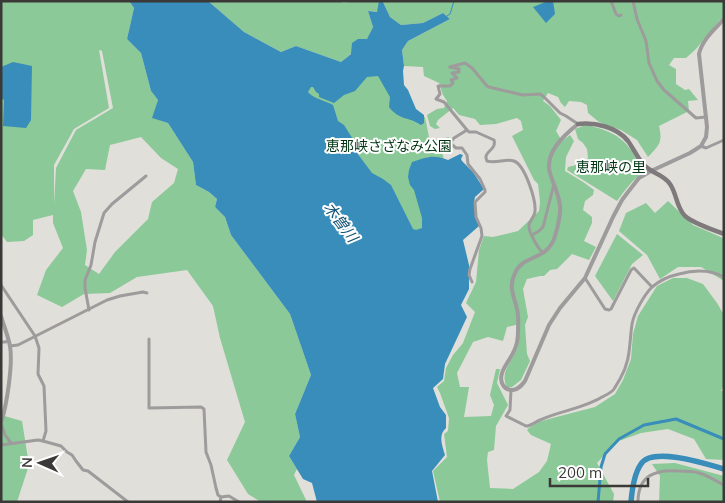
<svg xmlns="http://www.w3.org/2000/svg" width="725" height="503" viewBox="0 0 725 503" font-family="Mulish,'Noto Sans JP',sans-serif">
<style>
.green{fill:#8bc998;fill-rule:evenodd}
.water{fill:#388dba}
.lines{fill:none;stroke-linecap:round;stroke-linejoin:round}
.stream{stroke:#388dba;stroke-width:1}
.canal{stroke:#388dba;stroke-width:3}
.river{stroke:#388dba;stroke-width:5.5}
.minor{stroke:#9e9b9c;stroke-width:3}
.tertiary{stroke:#9e9b9c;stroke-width:4}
.secondary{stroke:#7e7a7c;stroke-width:4.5}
.labels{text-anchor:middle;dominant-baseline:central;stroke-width:4;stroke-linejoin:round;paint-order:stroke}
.park-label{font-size:14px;fill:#003513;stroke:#fff}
.water-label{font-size:15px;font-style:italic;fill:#145474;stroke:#fff}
</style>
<rect width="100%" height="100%" fill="#e1dfd9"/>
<g class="green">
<path d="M1,1H129L134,8L127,39L141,53L151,91L158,100L153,118L168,123L193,162L196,185L209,192L217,199L215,207L225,217L231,235L290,314L311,375L295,414L300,437L289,456L297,469L294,475L307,502H261L248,494L227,460L245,422L220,338L213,306L187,270L137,277L110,293L84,294L62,307L37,295L46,270L63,248L53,223V215L33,220V235L24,241L7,242L1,234ZM99,50L102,51L113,108L76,130L56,168L54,205V165L74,129L109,108ZM141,137L161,158L178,169L174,183L152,202L148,219L115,252L99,274L85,265L87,250L81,212L73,191L86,169L105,170L110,145Z"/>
<path d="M208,1H341L343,3L357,1H724V22L720,20L696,49L686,58H674L669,65L676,69V84L685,90L689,89L698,100L688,101L689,111L659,126C663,143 659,145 648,157L637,140L621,130L599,122L588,113L587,105L581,102L569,101L565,107L561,103L558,97L548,93L543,101L550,106L561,120L556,131L562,141L570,135L574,141L566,157L565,171L583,182L594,190L593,195L585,201L583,210L592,217V223L584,241L596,247L589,260L572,254L557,269L550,270L544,276H540L527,279L523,289L528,317L525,325L527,354L530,361L521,380L512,387H507C499,371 512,363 517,349C520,341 519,332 520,324L507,327L503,341L488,337L473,342L457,373L460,387H469L464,417L491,416L494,405L490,395L496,369H500L497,383L508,405L496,426L494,450L488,452L487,460L490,488L513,489L539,472L547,461L551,444L531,435L527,430L529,428L541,421L595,407L615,394L623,380L631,359L633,334L638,316L657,286L673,278H687L703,284L717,303L724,315V385L721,391H724V460L706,459L694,439L668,429L641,433L616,442L597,463L614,494L613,502H440L433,471L447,457L444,434L448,431L449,418L440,393L437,387L444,381L446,368L453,355L463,343L475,312L466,303L476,282L479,250L484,236L493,237L518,231L539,211L540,202L538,184L534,180L512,136L523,130L521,121L517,118L496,124L480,125L475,119L459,115L453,108L438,120L436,124L440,128L435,129L430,126L427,115L437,109L444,108L447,101L443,95L439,83L424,76L423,67L404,66L402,50L408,41L450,19L443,13L423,23L401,25L390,17L383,2L377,12L368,11L373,27L367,40L341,62L296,46L281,52L244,32Z"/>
<path d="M381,70L403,115L425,117L430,142L449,137L451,145L442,152L444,160L428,227L413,235L369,178L300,93L312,81Z"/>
<path d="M586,125C604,129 620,134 631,150C635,157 639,164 644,171L643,173C633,179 625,190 617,201L567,170L568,167L584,163L588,158L587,149L583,143L578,139L575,129Z"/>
<path d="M668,201L693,225L723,238L724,236V281L701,267H678L660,279L647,255L619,231L626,213L646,203L655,213Z"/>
<path d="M617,234L643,255L632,264L613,301L595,276Z"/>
<path d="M1,415L22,421L29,465L17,502H1Z"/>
<path d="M675,463L724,476V502H659L660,476L652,464Z"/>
</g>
<g class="water">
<path d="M129,1H208L244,32L281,52L296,46L341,62L351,54L352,43L358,39H367L373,27L368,11L377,12L379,1L383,2L390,17L401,25L423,23L443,13L450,19L408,41L402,50L404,66L403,71L404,85L408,90L416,109L424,115V123L421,125C408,116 400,121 389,107L390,97L378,76L367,77L355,91L344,95L334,103L319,97V94L316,92L313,87H311L308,92C312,98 326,101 333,105L338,121L344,125L354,141V149L372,173L383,179L391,185L413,229L416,230L422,228V218L414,190L410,185L408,177L409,170L412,162C427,157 433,154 448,160L460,154L463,155L461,159L462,161L473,172L484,189L475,197L474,202L479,226L463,240L469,265V289L461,305L467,317L445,364L443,379L433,388L440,407L446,415V428C438,435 442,445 445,455L432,471L438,502H317L312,483L303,479L289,456L300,437L295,414L311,375L290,314L231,235L225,217L215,207L217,199L209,192L196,185L193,162L168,123L152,118L158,100L151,91L141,53L127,39L134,8Z"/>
<path d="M548,1H553L555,14L546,23L533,7Z"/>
<path d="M13,62L32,66L31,120L26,128L3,126L4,100L1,98V67Z"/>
</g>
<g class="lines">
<path class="stream" d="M447,16L450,14L454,1"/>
<path class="canal" d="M598,502L601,467L605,454L619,439L644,425L676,419L724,439"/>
<path class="river" d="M631,502C632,490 634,474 641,464C652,446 707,464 724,469"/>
<g class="minor">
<path d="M611,1L616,14L619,16L621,15"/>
<path d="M633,1L637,19L646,41L649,63L657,81L664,90L696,118L706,117"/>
<path d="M450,67L465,63L472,68L487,86L489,87L523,95L540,94L544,97L560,113L566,116L578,124"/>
<path d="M450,67L459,69V72L452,73L457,78L451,80L453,83L450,86H438L440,94L436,99L444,102L467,130"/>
<path d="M701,146L706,148L724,140"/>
<path d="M532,235L539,231L543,227L554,184"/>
<path d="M585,278L605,309L609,310L611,309L631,270L634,268L652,287"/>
<path d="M472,282L469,275L470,269L482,236L481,228L476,217L475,202L485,192V190L480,179L468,164L467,155L462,148H456L450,143L454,138L467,130L469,132H476L494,140C497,151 482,151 487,161C496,164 506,158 514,161C525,165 536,200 535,211C535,216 530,220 529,225C528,232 538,248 543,253"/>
<path d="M1,285L35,336L39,348L38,374L44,386L46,431L43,441"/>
<path d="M89,310L85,288V280L91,265L95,242L104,213L112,204L146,176"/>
<path d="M149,339V408L201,407L204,409L206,452L211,465L216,488L218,495L221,497L220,502"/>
<path d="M1,342H5L9,341"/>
<path d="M10,346L18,345L107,300L120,296L143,292L147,293"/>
<path d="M511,390L510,410L506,416L526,426C532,426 535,422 540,420C562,410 583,409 604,396C608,394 612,392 614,389C616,386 618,382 620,379C631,360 629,345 632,324C634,313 644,295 652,287C659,281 670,276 679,274C694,270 709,269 724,277"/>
<path d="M1,423L5,435L11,443"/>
<path d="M1,445L38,440L43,441L61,446L67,452L72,455L76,461L83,470L88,471L128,502"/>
<path d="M221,497L229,496L239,502"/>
<path d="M638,502C638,475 656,469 679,471C685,471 693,471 699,473C707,475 716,481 724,485"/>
</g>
<g class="tertiary">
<path d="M578,124C564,135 544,153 550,173C553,184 559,194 560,206C561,215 558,226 555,236C548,261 523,254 515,273C508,288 514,295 517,309C519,317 518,325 518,332C518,339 517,345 514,351C510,361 496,374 503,385C505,389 510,390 513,390C519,389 522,385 525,381L549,325L560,308L585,278L613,217L622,200L628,192L639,178L651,171L690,153L701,146L706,137L707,127L699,54C702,40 714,30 724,19"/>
<path d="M1,316C4,326 8,336 10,346C13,364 7,404 1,423"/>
</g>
<path class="secondary" d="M578,124C595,122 617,127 628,141C633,148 637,157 643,164C650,173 664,174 670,184C677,194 676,207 685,216C694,224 712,229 724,234"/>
</g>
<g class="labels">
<g class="park-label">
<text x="389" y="146">恵那峡さざなみ公園</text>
<text x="611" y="167">恵那峡の里</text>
</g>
<g class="water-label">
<text transform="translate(341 222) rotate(53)">木曽川</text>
</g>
</g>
<rect width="725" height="503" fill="none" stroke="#3a3937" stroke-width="5"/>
<g transform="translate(40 463) rotate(272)" stroke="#ffffff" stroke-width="4" paint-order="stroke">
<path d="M0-4L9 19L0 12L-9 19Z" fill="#3a3937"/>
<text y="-8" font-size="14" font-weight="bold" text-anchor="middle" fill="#3a3937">N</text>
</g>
<path d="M550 478v8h98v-8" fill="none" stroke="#3a3937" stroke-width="2.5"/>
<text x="558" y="478" font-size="15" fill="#3a3937" stroke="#ffffff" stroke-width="4" paint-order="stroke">200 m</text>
</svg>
